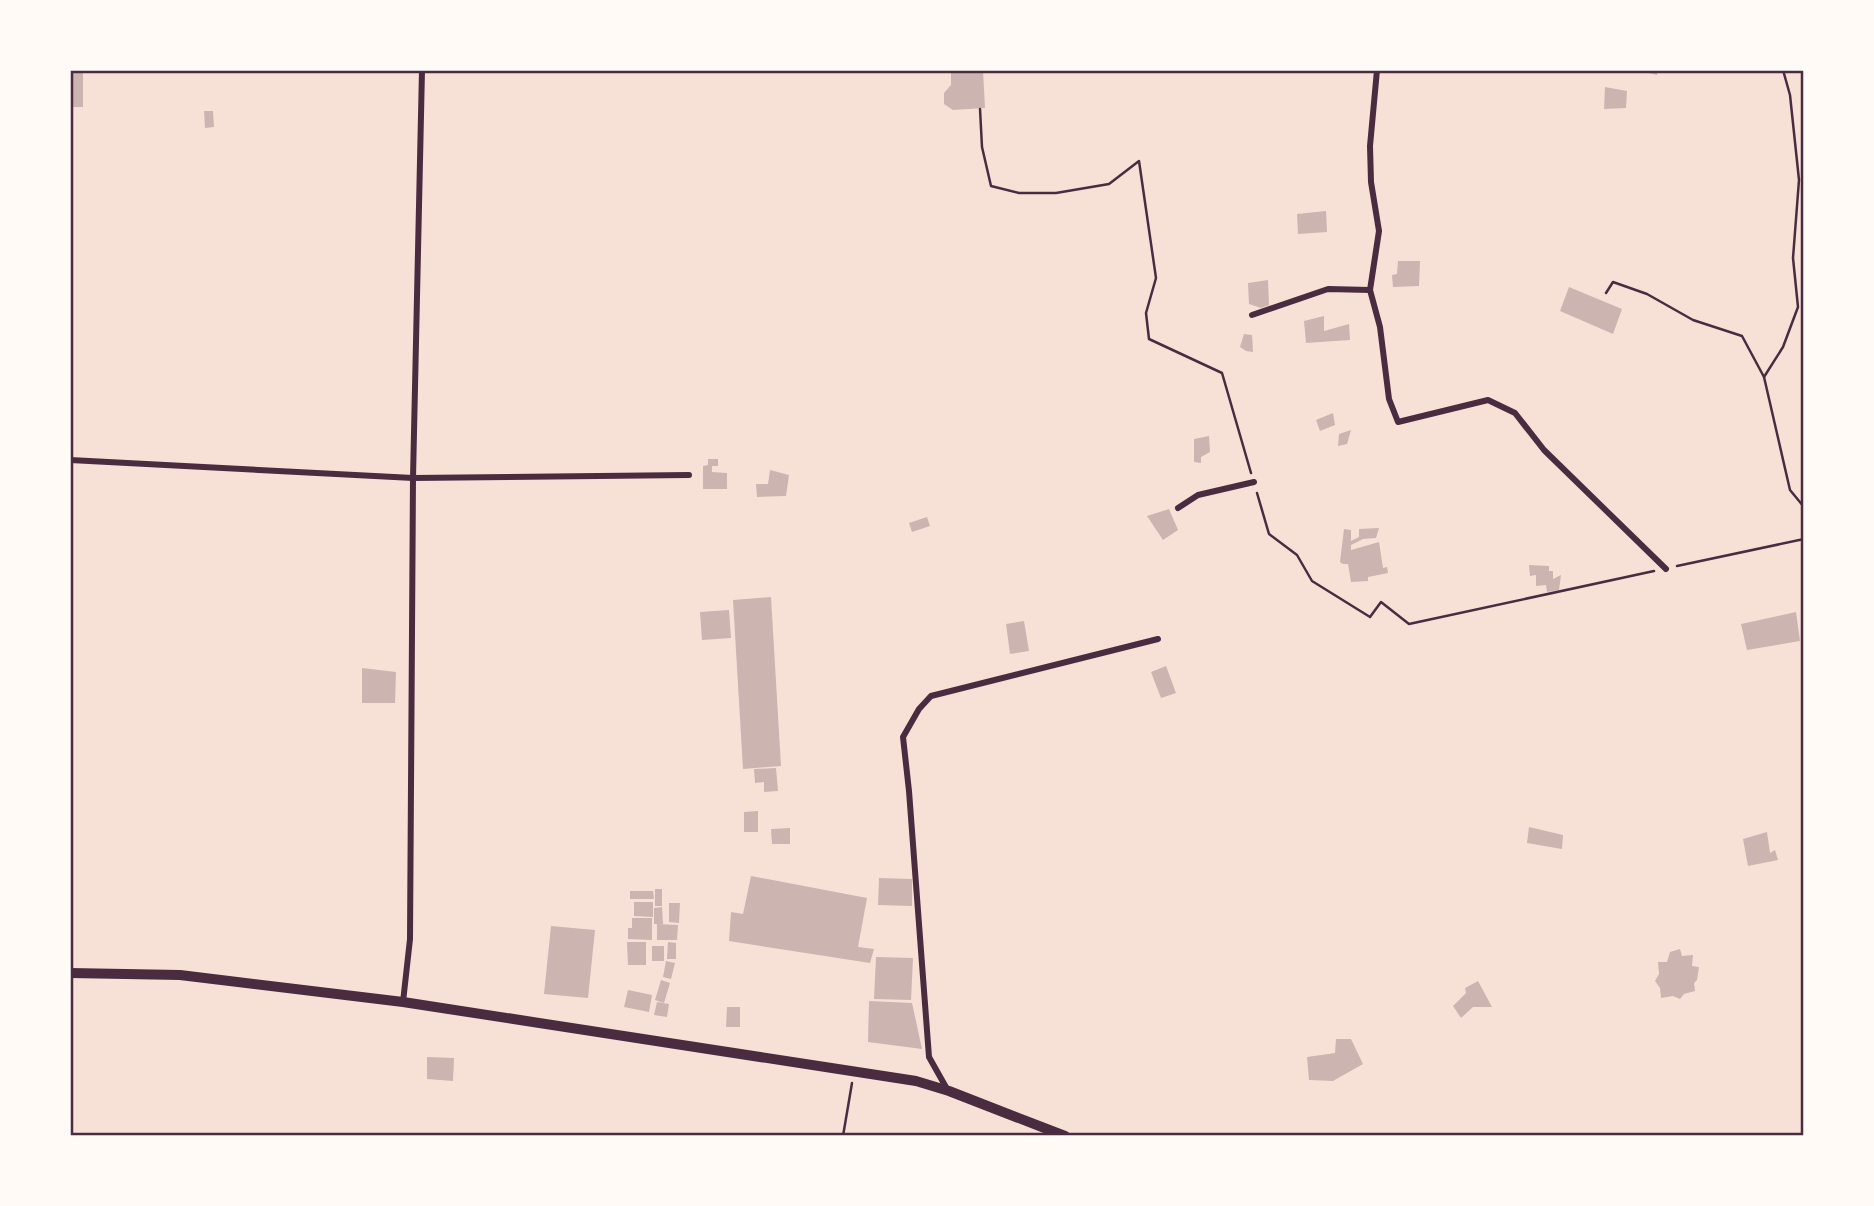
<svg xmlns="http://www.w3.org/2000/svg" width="1874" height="1206" viewBox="0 0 1874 1206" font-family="Karla,sans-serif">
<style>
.building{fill:#ccb4b1}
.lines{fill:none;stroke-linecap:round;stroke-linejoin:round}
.path{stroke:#4a2c40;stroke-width:2.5}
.minor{stroke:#4a2c40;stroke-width:6}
.primary{stroke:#4a2c40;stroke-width:10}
.neatline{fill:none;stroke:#4a2c40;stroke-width:2.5}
</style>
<rect width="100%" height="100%" fill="#f7e1d7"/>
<g class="building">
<rect x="70" y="70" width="13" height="37"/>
<path d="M951,70H983L985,108L953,110L944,104V93L951,85Z"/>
<path d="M1635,70H1658L1657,75Z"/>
<path d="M1605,87L1627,91L1626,108L1604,109Z"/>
<path d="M204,111H213L214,127L205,128Z"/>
<path d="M1326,211L1327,232L1298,234L1297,214Z"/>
<path d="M1398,261H1420L1419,286L1393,287L1392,275L1397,274Z"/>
<path d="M1268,280L1269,305L1261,308L1249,304L1248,283Z"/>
<path d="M1569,287L1622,309L1613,334L1560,311Z"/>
<path d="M1324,316V331L1349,324L1350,340L1306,343L1304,321Z"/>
<path d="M1244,334L1252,335L1253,352L1246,351L1240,347Z"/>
<path d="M1333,413L1335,425L1320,431L1316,420Z"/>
<path d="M1351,430L1347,444L1338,446L1339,434Z"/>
<path d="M1209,436L1210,452L1201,457V463L1194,462V439Z"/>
<path d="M708,459H718V466H712V472L727,473V489H703V466L708,465Z"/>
<path d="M770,470L789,475L786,496L757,497L756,484H768Z"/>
<path d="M1169,509L1178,530L1163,540L1147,516Z"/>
<path d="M927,517L930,526L912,532L909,523Z"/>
<path d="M1379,528L1376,538L1363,539L1351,545V550L1379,542L1383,568L1387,567L1388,573L1368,577V581L1351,582L1348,564H1343L1340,562L1344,529L1351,530V541L1359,537V529Z"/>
<path d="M1529,565L1549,566V571H1553V579L1561,575L1559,590L1547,592L1546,585L1536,586V575L1530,576Z"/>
<path d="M771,597L781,766L743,769L733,600Z"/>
<path d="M729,610L731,638L702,640L700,612Z"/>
<path d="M1796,612L1800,641L1747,650L1741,624Z"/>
<path d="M1024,621L1029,651L1010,654L1006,624Z"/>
<path d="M1166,666L1176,693L1161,698L1151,672Z"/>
<path d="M362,668L396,672L395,703H362Z"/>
<path d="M776,768L778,791L764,792V782L755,783L754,769Z"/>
<path d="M758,811V832H744V812Z"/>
<path d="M1529,827L1563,835L1562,849L1527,843Z"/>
<path d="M790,828V844H772L771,829Z"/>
<path d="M1767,832L1770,853L1775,850L1778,860L1748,866L1743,839Z"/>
<path d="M751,876L867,898L858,947L874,949L870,963L729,941L731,912L743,914Z"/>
<path d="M879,878L912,879V906L878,905Z"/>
<rect x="655" y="889" width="7" height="17"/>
<path d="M630,891H653L654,899H630Z"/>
<path d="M634,902H653V917L634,916Z"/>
<path d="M669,903H680L679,923L669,922Z"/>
<path d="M662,907L663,924H654V908Z"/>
<path d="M632,918H652V940L628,939V928H632Z"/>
<path d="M657,924L678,925L677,940H657Z"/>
<path d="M551,926L595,930L588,998L544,994Z"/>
<path d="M627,942H646V965H628Z"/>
<path d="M668,942L676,943V959H667Z"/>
<rect x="652" y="946" width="12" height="15"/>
<path d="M1680,949L1682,956L1693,955L1692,966L1699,967L1697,980L1694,983L1695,991L1684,994L1680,999L1673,996L1661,998L1660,988L1655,981L1659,974L1658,962H1667L1670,952Z"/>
<path d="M876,957L913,958L911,1000L874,999Z"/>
<path d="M666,961L675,963L671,979L663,977Z"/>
<path d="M661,980L670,983L664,1003L655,1000Z"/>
<path d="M1478,981L1492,1007H1473L1461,1018L1453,1006L1466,993L1465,988Z"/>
<path d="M628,990L652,995L649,1012L624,1007Z"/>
<path d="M869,1001L912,1003L922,1049L868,1042Z"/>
<path d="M657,1002L669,1004L667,1017L654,1015Z"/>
<path d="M727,1007H740V1027H726Z"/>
<path d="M1336,1039H1351L1363,1064L1333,1081L1309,1080L1307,1057L1335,1053Z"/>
<path d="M427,1057L454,1058L453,1081L427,1079Z"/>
</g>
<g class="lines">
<g class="path">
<path d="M980,109L982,147L991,186L1019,193H1056L1109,184L1139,161L1156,278L1146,313L1149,339L1222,373L1251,473"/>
<path d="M1606,293L1613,282L1647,294L1693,320L1742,336L1764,377L1790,490L1804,507"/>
<path d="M1764,377L1783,347L1798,307L1793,258L1799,180L1790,95L1783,70"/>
<path d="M1257,493L1269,534L1297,555L1312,581L1370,617L1381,602L1409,624L1654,571"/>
<path d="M1677,566L1804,539"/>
<path d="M843,1136L852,1083"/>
</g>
<g class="minor">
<path d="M1370,290L1379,231L1371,182L1370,146L1377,70"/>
<path d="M1252,315L1328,289L1370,290L1380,327L1389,399L1398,422L1488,400L1515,413L1544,450L1666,569"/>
<path d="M70,460L413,478L689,475"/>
<path d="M1178,508L1198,495L1254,482"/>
<path d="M403,1002L410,939L413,478L422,70"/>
<path d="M947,1089L929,1057L909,791L903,737L919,709L931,696L1158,639"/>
</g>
<path class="primary" d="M70,973L180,975L403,1002L916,1081L949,1091L1065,1136"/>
</g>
<rect width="1874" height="1206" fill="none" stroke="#fffaf5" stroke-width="144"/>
<rect x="72" y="72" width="1730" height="1062" class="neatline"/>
</svg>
